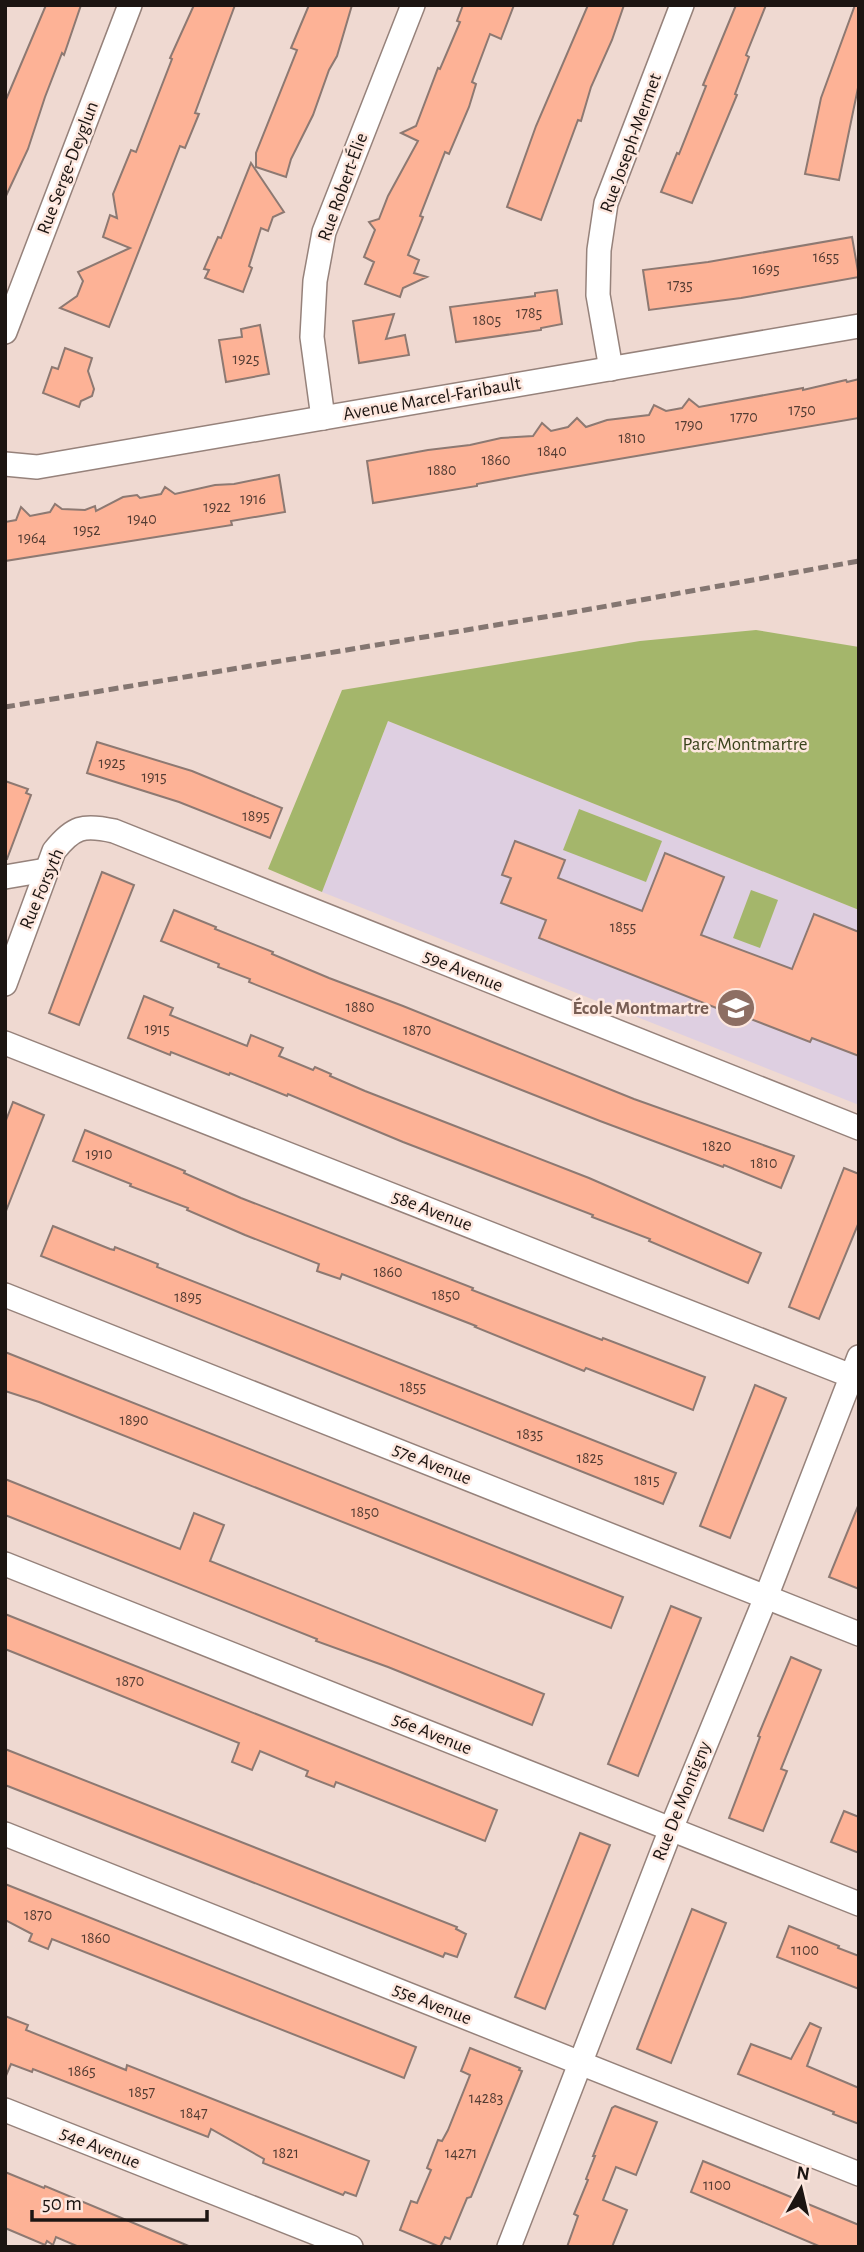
<svg xmlns="http://www.w3.org/2000/svg" width="864" height="2252" viewBox="0 0 864 2252" font-family="'Alegreya Sans',sans-serif">
<style>
.education{fill:#decfe1}
.green{fill:#a4b66b}
.building{fill:#fdb296;stroke:#8d7972;stroke-width:2}
.lines{fill:none;stroke-linecap:round;stroke-linejoin:round}
.minor-casing{stroke:#96827b;stroke-width:26}
.minor{stroke:#fff;stroke-width:23}
.rail{stroke:#847671;stroke-width:5;stroke-dasharray:10 5;stroke-linecap:butt}
.labels{text-anchor:middle;dominant-baseline:central;stroke-width:5;stroke-linejoin:round;paint-order:stroke}
.number-label{font-size:16px;fill:#543c33}
.street-label{font-size:19px;fill:#1c1512;stroke:#fde7de}
.park-label{font-size:19px;fill:#39421b;stroke:#fde7de}
.education-label{font-size:19px;font-weight:bold;fill:#785e54;stroke:#fde7de;text-anchor:end}
</style>
<rect width="100%" height="100%" fill="#efd9d1"/>
<path class="education" d="M388,721L859,910V1105L322,892Z"/>
<g class="green">
<path d="M756,630L859,647V910L388,721L322,892L268,869L342,690L640,641Z"/>
<path d="M579,809L662,841L646,882L563,850Z"/>
<path d="M751,890L778,900L760,948L733,938Z"/>
</g>
<g class="building">
<path d="M46,5H81L64,55L62,53L45,97L28,149L5,198V102Z"/>
<path d="M194,5H235L195,113L199,114L185,148L180,146L109,327L60,308L77,296L83,281L78,272L130,248L103,237L110,215L117,218L113,194L131,150L136,152L172,59L170,58Z"/>
<path d="M309,5H352L337,56L329,70L313,115L291,159L286,177L256,167V153L297,50L291,48Z"/>
<path d="M463,5H514L501,39L490,34L472,82L476,84L469,107L449,154L445,152L420,216L423,217L408,255L419,260L414,273L427,277L403,288L400,297L365,284L374,262L364,257L375,230L369,222L379,219L388,196L418,141L401,133L416,126L438,68L440,69L460,22L457,21Z"/>
<path d="M588,5H624L612,40L591,87L581,121L578,120L541,220L507,207L536,126Z"/>
<path d="M736,5H766L746,55L749,57L735,94L737,95L692,203L661,192L677,153L679,154L706,86L703,85Z"/>
<path d="M855,5H859V83L839,180L805,174L821,98Z"/>
<path d="M251,163L284,212L273,217L268,231L261,228L249,266L252,268L243,292L205,278L209,270L204,269L218,237L221,238Z"/>
<path d="M852,237L859,277L741,298L649,310L643,270L708,262Z"/>
<path d="M557,290L562,324L541,328V330L456,342L450,307L535,296V293Z"/>
<path d="M394,314L386,339L405,335L409,355L359,363L353,321Z"/>
<path d="M260,325L269,374L226,382L219,340L242,337L241,329Z"/>
<path d="M65,348L92,358L88,371L94,389L92,396L81,401L79,407L43,393L52,367L58,369Z"/>
<path d="M859,379V418L531,474L477,484V486L373,503L367,461L428,450L470,445L501,438L533,436L542,423L551,431L568,427L577,418L586,427L607,420L649,415L654,405L666,411L682,408L689,399L699,407L803,388V390L846,380L847,382Z"/>
<path d="M279,475L285,512L231,521L232,525L5,561V522L16,520L21,507L30,516L50,512L55,504L62,509L85,510L95,506L96,511L123,497L137,495L140,498L161,494L165,487L175,494L215,485L234,484Z"/>
<path d="M97,742L192,771L282,808L270,838L179,802L87,773Z"/>
<path d="M5,781L28,789L26,793L31,795L7,859H5Z"/>
<path d="M515,841L565,860L558,878L642,911L665,853L724,877L701,935L792,969L814,914L859,932V1056L812,1038L810,1042L730,1011L729,1013L539,938L546,920L501,903L511,878L502,875Z"/>
<path d="M102,872L134,885L79,1025L49,1013Z"/>
<path d="M174,910L216,927L215,929L273,952L272,954L329,978L403,1006L634,1099L794,1156L781,1188L724,1165L723,1167L600,1121L249,982L250,979L218,967L219,964L161,941Z"/>
<path d="M144,996L173,1008L170,1015L247,1046L251,1035L283,1048L279,1056L313,1070L315,1067L331,1074L330,1076L365,1091L589,1178L761,1253L748,1283L649,1241L650,1239L592,1217L593,1215L403,1142L288,1094L287,1096L230,1073L229,1075L171,1052L170,1055L128,1038Z"/>
<path d="M13,1102L44,1115L6,1211L5,1123Z"/>
<path d="M85,1130L185,1171L184,1173L241,1198L473,1288L472,1290L602,1340L603,1338L705,1377L693,1410L586,1368L584,1371L475,1327L476,1326L342,1274L340,1279L317,1271L319,1264L245,1235L187,1210L188,1208L130,1186L131,1184L73,1161Z"/>
<path d="M844,1168L859,1174V1222L819,1319L789,1307Z"/>
<path d="M53,1226L110,1249L114,1250L115,1247L158,1264L157,1267L676,1473L663,1504L41,1256Z"/>
<path d="M5,1352L623,1597L611,1628L39,1402L5,1391Z"/>
<path d="M755,1385L786,1398L730,1538L700,1526Z"/>
<path d="M5,1479L180,1549L194,1513L224,1525L210,1561L544,1694L532,1725L388,1667L316,1641L317,1639L5,1515Z"/>
<path d="M858,1506L859,1507V1589L829,1577Z"/>
<path d="M671,1606L701,1618L638,1776L608,1764Z"/>
<path d="M5,1614L497,1810L485,1841L336,1782L334,1787L306,1776L308,1771L260,1751L252,1770L232,1762L239,1743L5,1649Z"/>
<path d="M791,1657L821,1670L781,1769L787,1771L763,1831L729,1818L760,1737L758,1736Z"/>
<path d="M5,1749L457,1927L456,1929L466,1934L457,1957L445,1953L443,1957L5,1785Z"/>
<path d="M844,1811L859,1817V1853L831,1842Z"/>
<path d="M580,1833L610,1845L545,2009L515,1997Z"/>
<path d="M5,1884L416,2047L404,2078L52,1939L48,1949L29,1941L32,1934L5,1920Z"/>
<path d="M692,1909L726,1923L671,2063L637,2049Z"/>
<path d="M789,1926L839,1946L838,1948L859,1956V1989L777,1957Z"/>
<path d="M5,2016L28,2025L26,2030L126,2070L127,2065L369,2161L356,2196L345,2192L343,2195L263,2163L264,2159L211,2129L208,2137L33,2069L32,2072L11,2064L5,2078Z"/>
<path d="M810,2023L821,2028L807,2066L859,2088V2124L833,2114L834,2112L738,2074L751,2044L791,2059Z"/>
<path d="M470,2048L520,2068L519,2070L522,2071L471,2197L467,2198L450,2239L445,2237L440,2247L400,2230L411,2201L417,2203L431,2170L427,2168L438,2140L442,2141L448,2130L470,2075L461,2071Z"/>
<path d="M615,2106L657,2122L636,2175L616,2167L603,2200L627,2210L612,2247H567L578,2216L574,2214L588,2180L586,2179L595,2156H593L612,2108Z"/>
<path d="M703,2161L859,2225V2247H821L691,2192Z"/>
<path d="M5,2172L44,2188L45,2186L191,2247H79L56,2237L53,2245L47,2241L45,2245L5,2228Z"/>
</g>
<g class="lines">
<g class="minor-casing">
<g id="minor">
<path d="M5,332L130,5"/>
<path d="M611,369L598,295L599,250L606,203L682,5"/>
<path d="M323,418L312,337L315,281L324,232L413,5"/>
<path d="M5,464L37,467L859,326"/>
<path d="M5,877L46,870"/>
<path d="M5,984L54,851C73,827 83,824 114,831L859,1128"/>
<path d="M5,1043L859,1379"/>
<path d="M5,1295L859,1634"/>
<path d="M5,1564L859,1904"/>
<path d="M5,1834L859,2174"/>
<path d="M5,2110L351,2247"/>
<path d="M509,2247L671,1829L766,1597L859,1357"/>
</g>
</g>
<use href="#minor" class="minor"/>
<path class="rail" d="M5,707L568,613L859,561"/>
</g>
<defs>
<g id="school-disc" transform="scale(2.0125)"><circle r="9.5" fill="#8d6e63" stroke="#fde7de"/><path d="M0-5L7-2L0 1L-7-2ZM-4 1L0 2.5L4 1V4Q0 6-4 4Z" fill="#fff"/></g>
</defs>
<g fill-rule="evenodd">
<use href="#school-disc" x="736" y="1008"/>
</g>
<g class="labels">
<g class="number-label">
<text x="826" y="257">1655</text>
<text x="766" y="269">1695</text>
<text x="680" y="285">1735</text>
<text x="529" y="313">1785</text>
<text x="487" y="320">1805</text>
<text x="246" y="359">1925</text>
<text x="802" y="410">1750</text>
<text x="744" y="417">1770</text>
<text x="689" y="425">1790</text>
<text x="632" y="438">1810</text>
<text x="552" y="451">1840</text>
<text x="496" y="460">1860</text>
<text x="442" y="470">1880</text>
<text x="253" y="499">1916</text>
<text x="217" y="507">1922</text>
<text x="142" y="519">1940</text>
<text x="87" y="530">1952</text>
<text x="32" y="538">1964</text>
<text x="112" y="763">1925</text>
<text x="154" y="777">1915</text>
<text x="256" y="816">1895</text>
<text x="623" y="927">1855</text>
<text x="360" y="1007">1880</text>
<text x="157" y="1029">1915</text>
<text x="417" y="1030">1870</text>
<text x="717" y="1146">1820</text>
<text x="99" y="1154">1910</text>
<text x="764" y="1163">1810</text>
<text x="388" y="1272">1860</text>
<text x="446" y="1295">1850</text>
<text x="188" y="1297">1895</text>
<text x="413" y="1387">1855</text>
<text x="134" y="1420">1890</text>
<text x="530" y="1434">1835</text>
<text x="590" y="1458">1825</text>
<text x="647" y="1480">1815</text>
<text x="365" y="1512">1850</text>
<text x="130" y="1681">1870</text>
<text x="38" y="1915">1870</text>
<text x="96" y="1938">1860</text>
<text x="805" y="1950">1100</text>
<text x="82" y="2071">1865</text>
<text x="142" y="2092">1857</text>
<text x="486" y="2098">14283</text>
<text x="194" y="2113">1847</text>
<text x="286" y="2153">1821</text>
<text x="461" y="2153">14271</text>
<text x="717" y="2185">1100</text>
</g>
<g class="street-label">
<text transform="translate(631 143) rotate(-70)">Rue Joseph-Mermet</text>
<text transform="translate(68 168) rotate(-69)">Rue Serge-Deyglun</text>
<text transform="translate(343 187) rotate(-70)">Rue Robert-Élie</text>
<text transform="translate(432 399) rotate(-10)">Avenue Marcel-Faribault</text>
<text transform="translate(42 889) rotate(-67)">Rue Forsyth</text>
<text transform="translate(463 971) rotate(22)">59e Avenue</text>
<text transform="translate(432 1211) rotate(21)">58e Avenue</text>
<text transform="translate(432 1464) rotate(22)">57e Avenue</text>
<text transform="translate(432 1734) rotate(22)">56e Avenue</text>
<text transform="translate(682 1801) rotate(-68)">Rue De Montigny</text>
<text transform="translate(432 2004) rotate(22)">55e Avenue</text>
<text transform="translate(100 2148) rotate(22)">54e Avenue</text>
</g>
<g class="park-label">
<text x="745" y="744">Parc Montmartre</text>
</g>
<g class="education-label">
<text x="709" y="1008">École Montmartre</text>
</g>
</g>
<rect width="864" height="2252" fill="none" stroke="#1c1512" stroke-width="14"/>
<g transform="translate(801 2189) rotate(8)" stroke="#fde7de" stroke-width="5" paint-order="stroke">
<path d="M0-5L12 26L0 18L-12 26Z" fill="#1c1512"/>
<text y="-10" font-size="19" font-weight="bold" text-anchor="middle" fill="#1c1512">N</text>
</g>
<path d="M32 2210v10h175v-10" fill="none" stroke="#1c1512" stroke-width="3.5"/>
<text x="42" y="2210" font-size="21" fill="#1c1512" stroke="#fde7de" stroke-width="5" paint-order="stroke">50 m</text>
</svg>
